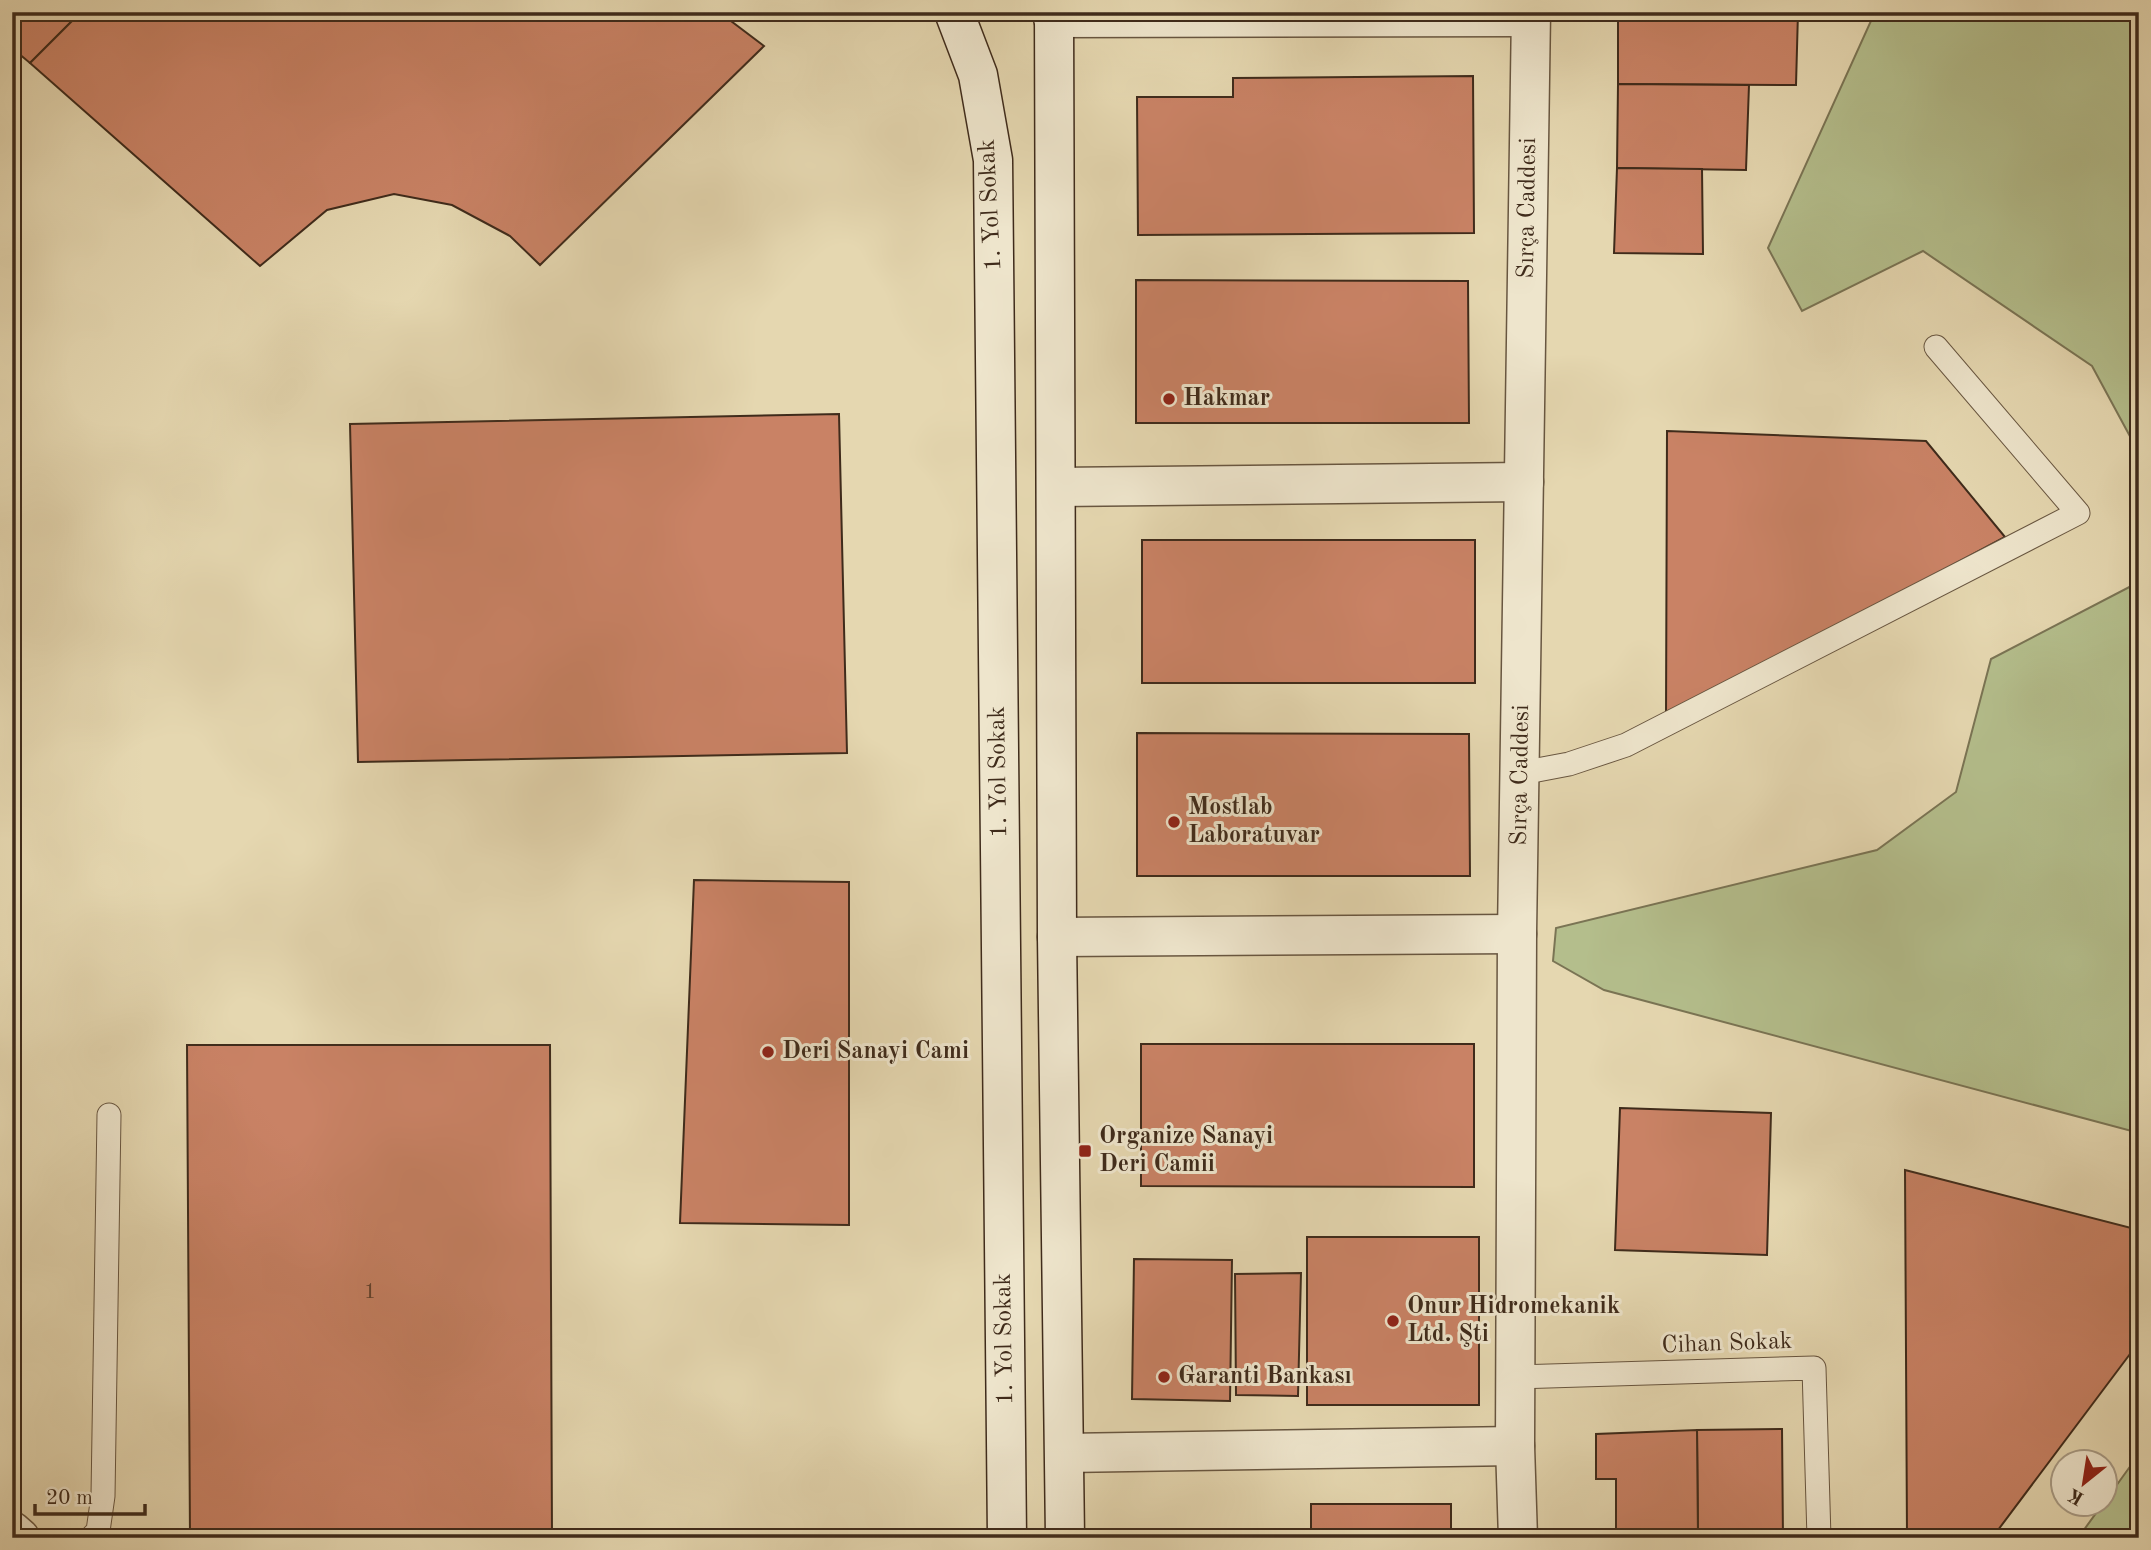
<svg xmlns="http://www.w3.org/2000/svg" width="2151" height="1550" viewBox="0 0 2151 1550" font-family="'Old Standard TT',serif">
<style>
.green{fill:#b4be8c;stroke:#7a7454;stroke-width:2}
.building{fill:#c98265;stroke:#3f2b1b;stroke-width:2}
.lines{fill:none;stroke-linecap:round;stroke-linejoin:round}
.lane-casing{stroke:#685640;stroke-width:25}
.street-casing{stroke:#685640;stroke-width:41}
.secondary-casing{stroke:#3f2b1b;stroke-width:41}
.lane{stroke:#eee5cc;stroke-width:23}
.street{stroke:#eee5cc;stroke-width:38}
.secondary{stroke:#eee5cc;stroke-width:38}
.poi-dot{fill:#8f2418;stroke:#eee5cc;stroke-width:2.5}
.labels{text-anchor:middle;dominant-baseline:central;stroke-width:6;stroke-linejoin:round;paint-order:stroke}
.number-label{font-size:21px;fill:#62412e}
.street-label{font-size:24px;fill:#3f2b1b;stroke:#eee5cc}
.poi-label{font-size:24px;font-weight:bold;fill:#3f2b1b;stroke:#eee5cc;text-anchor:start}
</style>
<rect width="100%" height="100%" fill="#e5d7b0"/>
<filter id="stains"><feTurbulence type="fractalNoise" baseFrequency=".00286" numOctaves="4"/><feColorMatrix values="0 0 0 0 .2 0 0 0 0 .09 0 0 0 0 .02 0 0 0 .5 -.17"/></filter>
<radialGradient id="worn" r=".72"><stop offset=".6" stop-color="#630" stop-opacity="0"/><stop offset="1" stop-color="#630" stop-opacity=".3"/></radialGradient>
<g class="green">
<path d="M1875,12H2139V453L2092,366L1923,251L1802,311L1768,248Z"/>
<path d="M2139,582V1133L1604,990L1553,961L1556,928L1877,850L1956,792L1991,659Z"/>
<path d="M2139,1454V1538H2078L2102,1505L2106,1504V1500Z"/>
</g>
<g class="building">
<path d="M12,12H81L30,63L12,48Z"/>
<path d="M81,12H719L764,46L540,265L510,236L452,205L394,194L327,210L260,266L30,63Z"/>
<path d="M1618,12H1798L1796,85L1618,84Z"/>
<path d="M1473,76L1474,233L1138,235L1137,97H1233V78Z"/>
<path d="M1618,84L1749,85L1746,170L1617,168Z"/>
<path d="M1617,168L1702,169L1703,254L1614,253Z"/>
<path d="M1136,280L1468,281L1469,423H1136Z"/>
<path d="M839,414L847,753L358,762L350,424Z"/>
<path d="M1667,431L1926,441L2005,537L1666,719Z"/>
<rect x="1142" y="540" width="333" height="143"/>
<path d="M1137,733L1469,734L1470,876H1137Z"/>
<path d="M694,880L849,882V1225L680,1223Z"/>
<path d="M1141,1044H1474V1187L1141,1186Z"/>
<path d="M187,1045H550L552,1538H190Z"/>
<path d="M1620,1108L1771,1113L1767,1255L1615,1250Z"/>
<path d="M1905,1170L2139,1230V1342L1992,1538H1907Z"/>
<rect x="1307" y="1237" width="172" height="168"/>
<path d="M1134,1259L1232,1260L1230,1401L1132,1399Z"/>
<path d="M1301,1273L1298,1396L1236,1395L1235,1274Z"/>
<path d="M1782,1429L1783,1538H1698L1697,1430Z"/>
<path d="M1697,1430L1698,1538H1616V1479H1596V1434Z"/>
<rect x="1311" y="1504" width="140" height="34"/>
</g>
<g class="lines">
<g class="lane-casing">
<g id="lane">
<path d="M1521,773L1569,764L1626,745L2078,513L1936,347"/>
<path d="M1515,1377L1814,1368L1819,1538"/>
<path d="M91,1538L98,1531L103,1496L109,1115"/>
</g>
</g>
<g class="street-casing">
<g id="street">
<path d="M1053,18L1531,17"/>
<path d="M1057,487L1524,482"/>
<path d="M1057,937L1517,934"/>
<path d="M1065,1453L1515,1446"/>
<path d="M12,1531L20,1538"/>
<path d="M1518,1538L1515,1446L1517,934L1531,12"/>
</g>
</g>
<g class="secondary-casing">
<g id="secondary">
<path d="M954,12L978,75L993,160L1007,1538"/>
<path d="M1054,12L1057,937L1065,1538"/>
</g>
</g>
<use href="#lane" class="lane"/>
<use href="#street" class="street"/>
<use href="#secondary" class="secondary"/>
</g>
<g class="poi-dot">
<circle cx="1169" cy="399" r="7"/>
<circle cx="1174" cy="822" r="7"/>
<circle cx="768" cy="1052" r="7"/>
<rect x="1078" y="1144" width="14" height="14" rx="3.5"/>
<circle cx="1393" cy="1321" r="7"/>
<circle cx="1164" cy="1377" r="7"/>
</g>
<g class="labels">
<g class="number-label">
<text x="370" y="1292">1</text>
</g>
<g class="street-label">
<text transform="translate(991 205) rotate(-93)">1. Yol Sokak</text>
<text transform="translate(1528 208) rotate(-89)">Sırça Caddesi</text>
<text transform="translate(999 772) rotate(-91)">1. Yol Sokak</text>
<text transform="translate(1521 775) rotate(-89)">Sırça Caddesi</text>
<text transform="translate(1005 1339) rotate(-91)">1. Yol Sokak</text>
<text transform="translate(1727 1344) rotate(-2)">Cihan Sokak</text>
</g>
<g class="poi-label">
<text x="1183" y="399">Hakmar</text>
<text x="1188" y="808">Mostlab<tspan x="1188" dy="28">Laboratuvar</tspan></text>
<text x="782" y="1052">Deri Sanayi Cami</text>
<text x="1099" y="1137">Organize Sanayi<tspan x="1099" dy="28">Deri Camii</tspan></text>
<text x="1407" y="1307">Onur Hidromekanik<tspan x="1407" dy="28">Ltd. Şti</tspan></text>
<text x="1178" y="1377">Garanti Bankası</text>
</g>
</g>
<rect width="2151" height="1550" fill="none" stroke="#e5d7b0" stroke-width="42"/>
<rect x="14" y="14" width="2123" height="1522" fill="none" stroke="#3f2b1b" stroke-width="3.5"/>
<rect x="21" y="21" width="2109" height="1508" fill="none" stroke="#3f2b1b" stroke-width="2"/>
<g transform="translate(2084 1483) rotate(210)"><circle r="33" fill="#eee5cc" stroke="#a89b85" stroke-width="2"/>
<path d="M0-5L12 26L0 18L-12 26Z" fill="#8f2418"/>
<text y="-10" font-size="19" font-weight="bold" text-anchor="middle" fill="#3f2b1b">K</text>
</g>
<path d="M35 1504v10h110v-10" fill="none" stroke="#3f2b1b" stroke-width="3.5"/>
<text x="46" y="1504" font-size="21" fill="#3f2b1b" stroke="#eee5cc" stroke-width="5" paint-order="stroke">20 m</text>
<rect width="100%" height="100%" filter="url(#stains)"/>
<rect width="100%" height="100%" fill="url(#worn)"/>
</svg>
